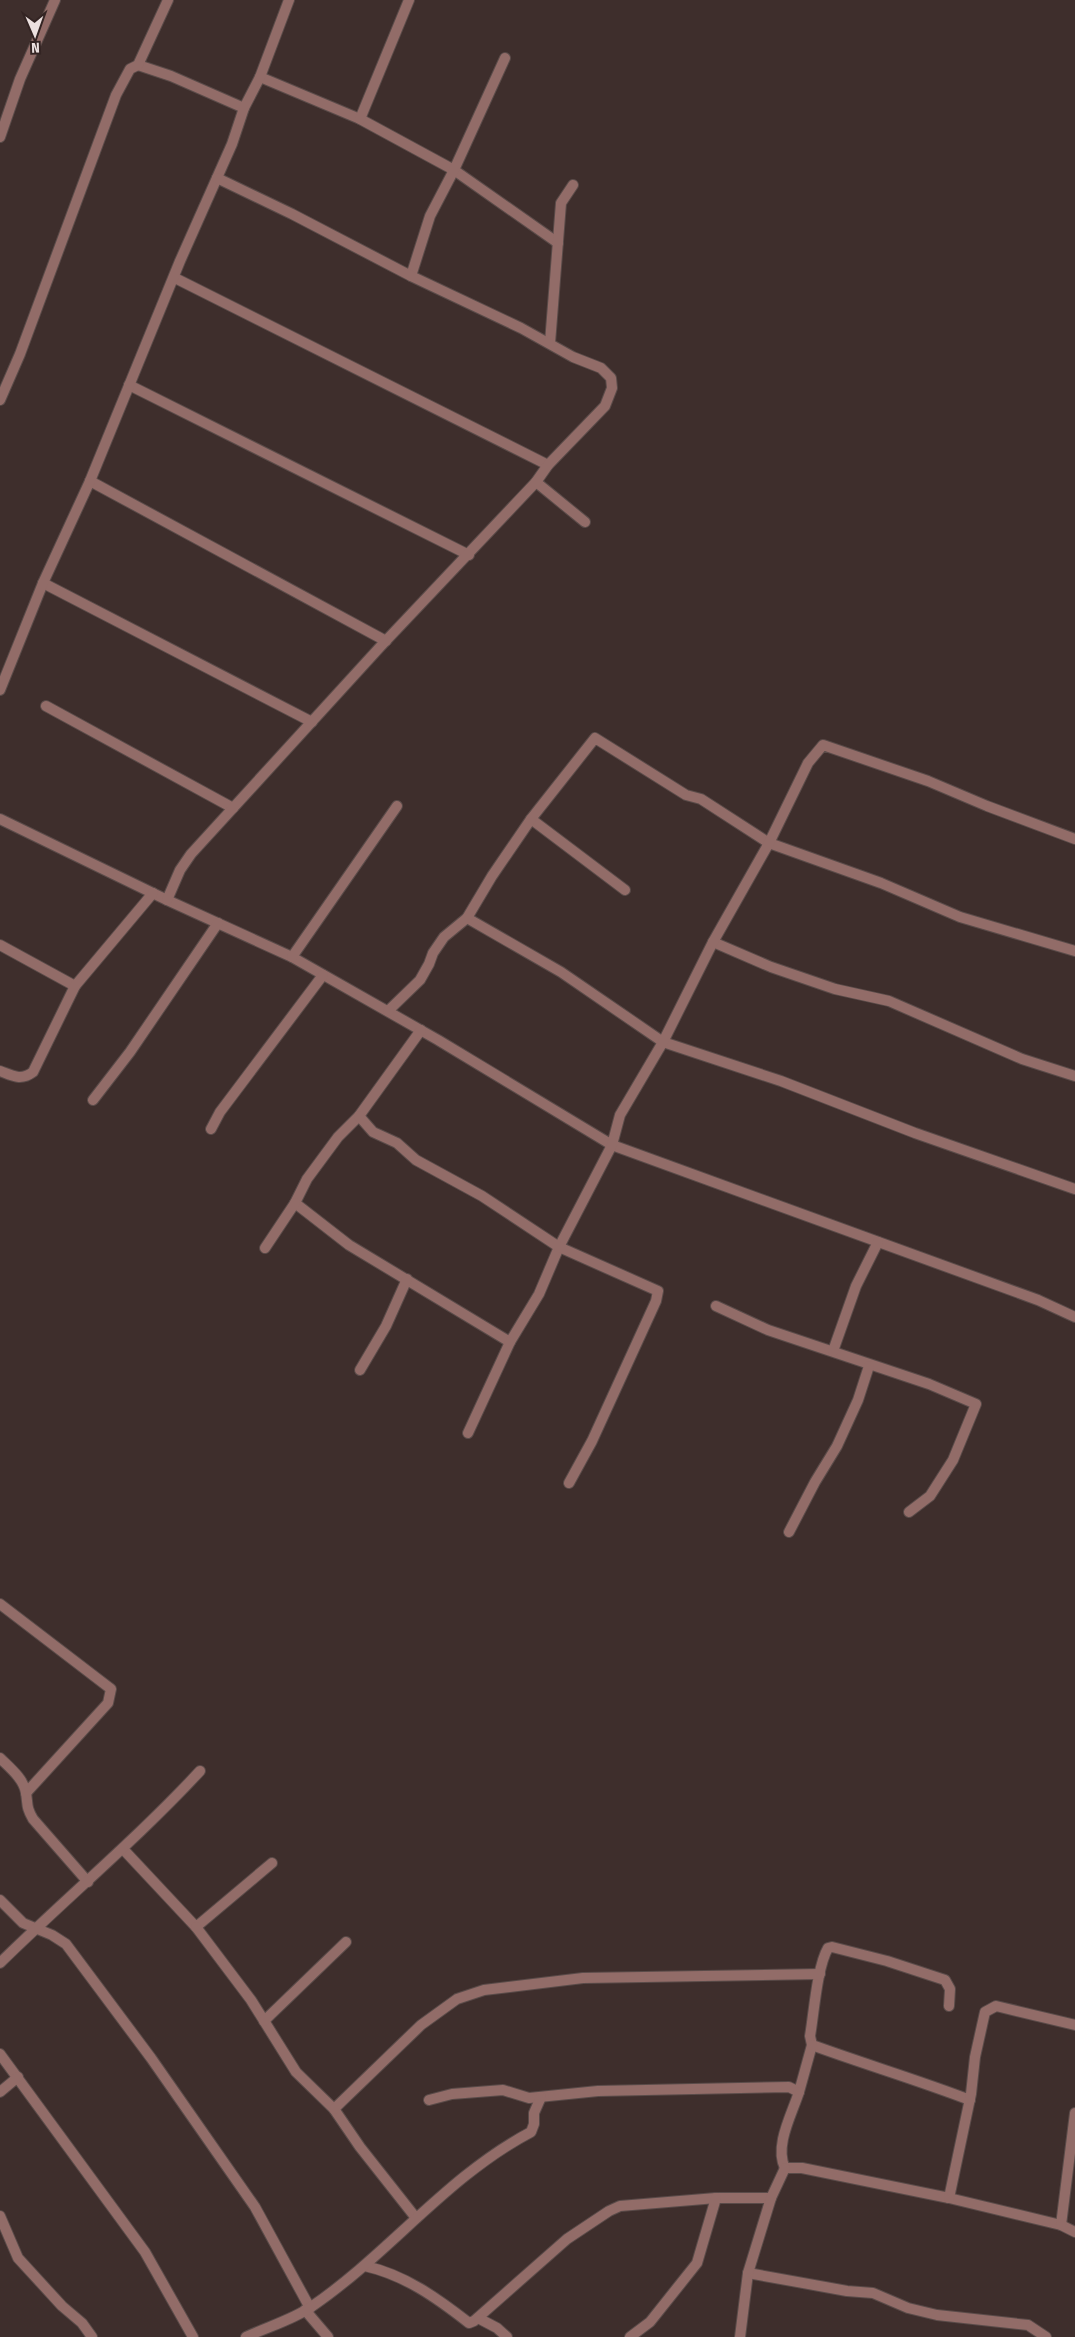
<svg xmlns="http://www.w3.org/2000/svg" width="1075" height="2337" viewBox="0 0 1075 2337" font-family="'Fira Sans Condensed',sans-serif">
<style>
.lines{fill:none;stroke-linecap:round;stroke-linejoin:round}
.street-casing{stroke:#5a4b49;stroke-width:12}
.street{stroke:#926c68;stroke-width:10}
</style>
<rect width="100%" height="100%" fill="#3e2e2c"/>
<g class="lines">
<g class="street-casing">
<g id="street">
<path d="M138,65L171,76L244,108"/>
<path d="M260,77L360,119L454,170L558,243"/>
<path d="M360,119L409,0"/>
<path d="M0,137L20,79L55,0"/>
<path d="M411,276L430,216L454,170L505,58"/>
<path d="M175,278L548,465"/>
<path d="M550,343L561,203L573,185"/>
<path d="M129,385L469,555"/>
<path d="M0,400L20,354L116,95L130,69L138,65L168,0"/>
<path d="M90,481L386,641"/>
<path d="M536,482L585,522"/>
<path d="M43,583L312,722"/>
<path d="M0,690L43,583L90,481L180,261L232,144L244,108L260,77L289,0"/>
<path d="M46,706L233,808"/>
<path d="M0,819L167,900L292,957L438,1040L612,1145L1038,1300L1075,1317"/>
<path d="M531,819L625,890"/>
<path d="M167,900L180,870L191,854L380,647L536,482L548,465L605,406L612,388L611,378L601,368L573,357L521,328L411,276L292,214L217,178"/>
<path d="M467,918L561,972L663,1042L781,1081L915,1133L1075,1189"/>
<path d="M713,942L771,967L835,989L889,1001L1022,1059L1075,1076"/>
<path d="M0,945L75,986"/>
<path d="M292,957L397,806"/>
<path d="M388,1011L420,980L429,964L433,953L444,937L467,918L492,876L531,819L595,738L686,795L701,799L769,843L881,883L960,917L1075,951"/>
<path d="M421,1030L359,1116L338,1137L307,1179L295,1203L349,1245L510,1342L539,1294L559,1247L612,1145L620,1115L663,1042L713,942L769,843L808,763L823,745L928,781L987,806L1075,839"/>
<path d="M0,1071C13,1076 21,1081 33,1072L75,986L153,893"/>
<path d="M93,1100L130,1052L218,923"/>
<path d="M359,1116L373,1132L397,1143L416,1160L482,1196L559,1247L658,1291L656,1301L592,1441L569,1483"/>
<path d="M211,1129L220,1112L323,975"/>
<path d="M265,1248L295,1203"/>
<path d="M716,1306L768,1330L929,1384L976,1404L953,1460L930,1496L909,1512"/>
<path d="M833,1351L856,1286L878,1242"/>
<path d="M360,1370L386,1326L407,1279"/>
<path d="M468,1433L510,1342"/>
<path d="M789,1532L815,1482L837,1446L858,1400L869,1366"/>
<path d="M0,1604L111,1689L108,1703L26,1793"/>
<path d="M0,1758C10,1768 24,1779 26,1793C28,1805 26,1807 33,1819L88,1882"/>
<path d="M123,1849L196,1927L272,1863"/>
<path d="M0,1900L23,1923L52,1935L66,1944L151,2058L255,2207L310,2308"/>
<path d="M196,1927L251,2000L296,2072L334,2109L360,2147L416,2218"/>
<path d="M0,1963C66,1898 137,1839 200,1771"/>
<path d="M949,2006L950,1989L945,1980L887,1961L832,1947L828,1948C817,1967 814,2013 810,2036L812,2045C864,2064 918,2080 970,2100"/>
<path d="M264,2021L346,1942"/>
<path d="M0,2054L145,2252L193,2337"/>
<path d="M0,2092L18,2077"/>
<path d="M429,2100L452,2094L503,2090L529,2098L598,2091L789,2087L799,2092L812,2045"/>
<path d="M334,2109L421,2025L457,1999L484,1990L583,1978L820,1974"/>
<path d="M785,2168H802L949,2198L1061,2225L1075,2232"/>
<path d="M785,2168C774,2146 792,2114 799,2092"/>
<path d="M949,2198L971,2094L975,2057L985,2012L996,2006L1075,2025"/>
<path d="M0,2216L18,2258L62,2306L82,2323L92,2337"/>
<path d="M1061,2225L1075,2113"/>
<path d="M365,2266C405,2275 437,2298 469,2323L474,2321L567,2239L609,2211L620,2206L716,2198H771"/>
<path d="M748,2273L847,2291L873,2293L908,2308L937,2315L1028,2325L1046,2337"/>
<path d="M305,2310L328,2337"/>
<path d="M478,2318L497,2328L507,2337"/>
<path d="M246,2337C267,2327 292,2320 311,2307C389,2254 447,2176 531,2132L534,2124V2113L541,2097"/>
<path d="M630,2337L650,2322L697,2263L716,2198"/>
<path d="M740,2337L748,2273L771,2198L785,2168"/>
</g>
</g>
<use href="#street" class="street"/>
</g>
<g transform="translate(35 35) rotate(178)" stroke="#332423" stroke-width="4" paint-order="stroke">
<path d="M0-4L9 19L0 12L-9 19Z" fill="#ece1e0"/>
<text y="-8" font-size="14" font-weight="bold" text-anchor="middle" fill="#ece1e0">N</text>
</g>
</svg>
